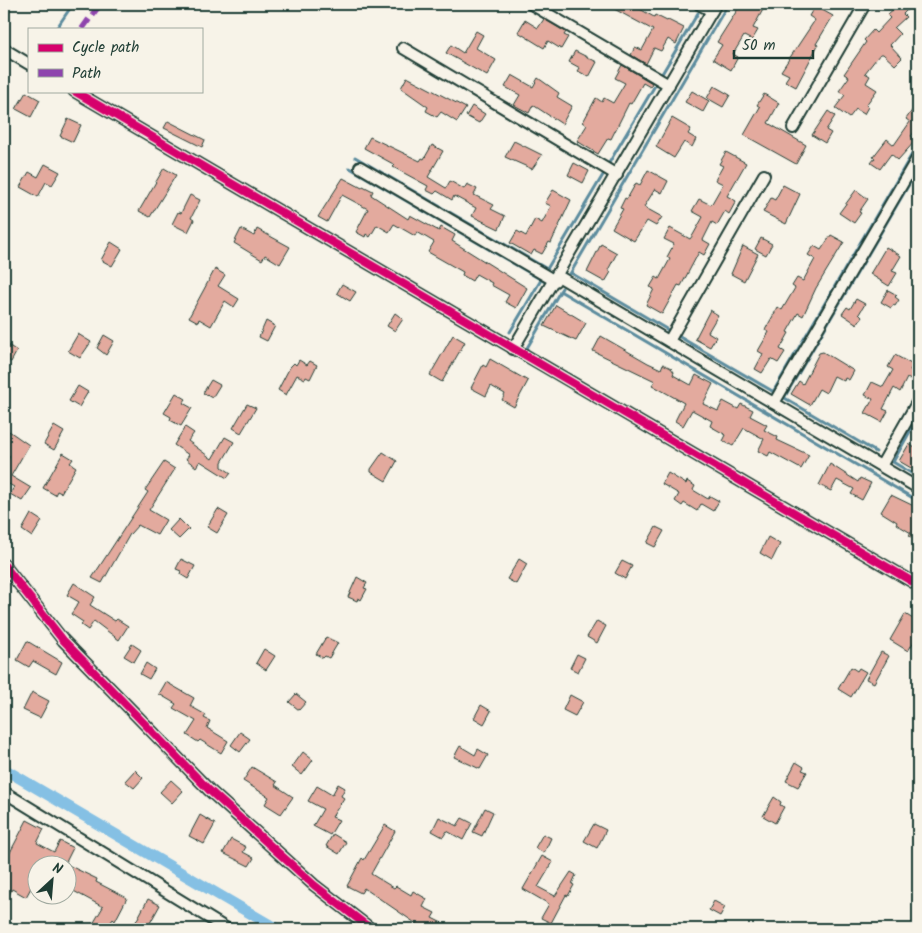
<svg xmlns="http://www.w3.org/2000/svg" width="922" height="933" viewBox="0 0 922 933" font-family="Kalam,sans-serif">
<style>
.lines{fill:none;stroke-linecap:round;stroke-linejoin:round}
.stream{stroke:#5c8c9e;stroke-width:3}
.canal{stroke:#85c0e4;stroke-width:11}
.building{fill:#e3aa9e;stroke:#1f3d34}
.minor-casing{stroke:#1f3d34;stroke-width:14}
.minor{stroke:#f7f3e8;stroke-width:10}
.quiet{stroke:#8e44ad;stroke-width:6;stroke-dasharray:12 6;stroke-linecap:butt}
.cycleway-casing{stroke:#f7f3e8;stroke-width:11}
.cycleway{stroke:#d6006c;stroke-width:8}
</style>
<rect width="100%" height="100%" fill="#f7f3e8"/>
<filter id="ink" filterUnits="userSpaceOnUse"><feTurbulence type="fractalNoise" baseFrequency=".02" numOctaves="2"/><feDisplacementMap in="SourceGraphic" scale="10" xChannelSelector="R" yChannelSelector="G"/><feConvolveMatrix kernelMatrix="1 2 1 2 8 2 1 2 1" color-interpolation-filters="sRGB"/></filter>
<g filter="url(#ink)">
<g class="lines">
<g class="stream">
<path d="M56,29L73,4"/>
<path d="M355,157L547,269"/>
<path d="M609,163L698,13"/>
<path d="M350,168L545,282"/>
<path d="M547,269L603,175"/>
<path d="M571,273L668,330"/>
<path d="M570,274L728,4"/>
<path d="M560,291L918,501"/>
<path d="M510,332L541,280"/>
<path d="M678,336L774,392"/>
<path d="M527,348L562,288"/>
<path d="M773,392L918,144"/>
<path d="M783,397L876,452"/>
<path d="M784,398L918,169"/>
<path d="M918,417L893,462L918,477"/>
</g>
<path class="canal" d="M4,769L277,929"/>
</g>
<g class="building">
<path d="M605,4H631L654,17L655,15L667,21L668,20L684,28L676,44L668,39L661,51L654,48L646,64L631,55L635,47L642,50L653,30Z"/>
<path d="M741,4H766L753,28L758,30L752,40L744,36L733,54L738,57L731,70L713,59L722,45L717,42Z"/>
<path d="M899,4H913L903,14L906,17L894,28L900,34L890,45L902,58L895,65L883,54H880L865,73L870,76L866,83L877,90L866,105L868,107L864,114L856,109L849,118L835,108L845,95L839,91L849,77L844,74L866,42L864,40L873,30L876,33L890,18L887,15Z"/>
<path d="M815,6L833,16L816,44L818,45L796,87L785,81L789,75L781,71L815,20L809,16Z"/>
<path d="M544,19L566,32L564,35L568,37L561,49L548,41L544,48L518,32L525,20L538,28Z"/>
<path d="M476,31L483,35L476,48L496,60L487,76L446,53L451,45L463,53Z"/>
<path d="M575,51L597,62L589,77L578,71L580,68L569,62Z"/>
<path d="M622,65L652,83L650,87L643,83L631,104L629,103L611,139L608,138L598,154L577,141L587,125L583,122L596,98L602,102L604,98L613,103L625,83L615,78Z"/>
<path d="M512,75L533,87L538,78L559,93L557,97L572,106L562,124L533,105L529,113L514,105L520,95L505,87Z"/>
<path d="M407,77L466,108L457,122L441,112L437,117L426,111L428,107L401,88Z"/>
<path d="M714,86L730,95L723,107L707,98Z"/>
<path d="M692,91L709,101L703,112L685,102Z"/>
<path d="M26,92L40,100L31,117L16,109Z"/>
<path d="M764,94L779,103L768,123L806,145L796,164L744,135L760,107L757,105Z"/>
<path d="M918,102V128L911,136L916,140L898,160L891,154L880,169L871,163L875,158L873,157L887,139L894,145L910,122L906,119Z"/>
<path d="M472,106L485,114L479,123L466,116Z"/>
<path d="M828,111L835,116L826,130L831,133L825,143L812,135Z"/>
<path d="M672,118L691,129L688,134L696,139L692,147L684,142L674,158L656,147Z"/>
<path d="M68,119L81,125L73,142L60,136Z"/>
<path d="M168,121L205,140L202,147L164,128Z"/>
<path d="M370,137L420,161L422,158L424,159L432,145L443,151L428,177L446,188L450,181L464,189L467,184L477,189L474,195L494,205L491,209L505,216L499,229L472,216L476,208L454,196L452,200L437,191L434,194L426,190L428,186L393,167L395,165L364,148Z"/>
<path d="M514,141L542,155L532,169L505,157Z"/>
<path d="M726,152L746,163L727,196L736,201L729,214L725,211L717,225L712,222L703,240L710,244L704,255L699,252L681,286L678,285L662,314L646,305L654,289L650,287L656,277L659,279L670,259L667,257L674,244L664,239L670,228L690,239L693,235L703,217L692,211L699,199L711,205L723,184L715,180L723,166L719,164Z"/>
<path d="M574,163L589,171L583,183L568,175Z"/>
<path d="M45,164L60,172L52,185L46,182L38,197L20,187L29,172L38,177Z"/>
<path d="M164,168L176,175L150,217L139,211Z"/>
<path d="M648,170L668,181L662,193L655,189L644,207L662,217L656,226L647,221L634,241L612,228L623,209L620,208L625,198L627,199L636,183L640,185Z"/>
<path d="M343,178L362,188L363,186L373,191L371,195L408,219L410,215L439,231L441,227L455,235L452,241L527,288L516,308L505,302L509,295L491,285L492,283L476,274L472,281L462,275L463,272L428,252L434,242L417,232L415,236L394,224L389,232L377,225L370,237L366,234L365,237L356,232L368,209L342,195L327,222L318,217Z"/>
<path d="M783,185L800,194L786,224L763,212L771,198L775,200Z"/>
<path d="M553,190L571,200L551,243L549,242L542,254L534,250L531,255L510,243L517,231L526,236L535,219L542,223L551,206L545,203Z"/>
<path d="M856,190L868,199L859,212L861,213L854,223L839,213Z"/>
<path d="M190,195L200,200L191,218L194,220L188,232L172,224L178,212L181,213Z"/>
<path d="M241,229L254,236L257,229L290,247L280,264L265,255L262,260L234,243Z"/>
<path d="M831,235L844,242L816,288L803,316L798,313L787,332L789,333L780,349L785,352L778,363L771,359L762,373L755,369L763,354L758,351L769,332L765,330L778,307L782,310L795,288L792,286L797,278L803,281L815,259L808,255L814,246L821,250Z"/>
<path d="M761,238L772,244L766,255L755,249Z"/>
<path d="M111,242L122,249L112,266L101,260Z"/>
<path d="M601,244L617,253L608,270L611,272L605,282L587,272Z"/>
<path d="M743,246L758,254L744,281L731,274Z"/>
<path d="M886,247L901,256L892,271L897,273L889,286L870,274Z"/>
<path d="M215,269L225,275L218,286L239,299L234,307L225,301L211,326L199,319L198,322L189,317Z"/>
<path d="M342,284L356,292L350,301L337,293Z"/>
<path d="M888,290L897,295L895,297L899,300L895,306L893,305L891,308L881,302Z"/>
<path d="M856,299L865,304L859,314L862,317L857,324L842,314L847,307L850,309Z"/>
<path d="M556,305L586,323L576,341L544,326Z"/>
<path d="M710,310L718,315L708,332L716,337L710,347L695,339Z"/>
<path d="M395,313L403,319L395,331L387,326Z"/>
<path d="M266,321L275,326L267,341L259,337Z"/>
<path d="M78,334L91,342L80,358L68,351Z"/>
<path d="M104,335L114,341L106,355L97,348Z"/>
<path d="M453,335L465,342L442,382L430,375Z"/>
<path d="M601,336L648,363L661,369L663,364L671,368L674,372L673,375L691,385L696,375L713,384L703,404L718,411L723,401L738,409L741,404L753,410L750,416L767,425L764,430L778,437L777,440L809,455L801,469L770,452L768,456L758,451L764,439L744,428L733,446L723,441L726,435L710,426L712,421L692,410L683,426L675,421L684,403L652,385L655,381L593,351Z"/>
<path d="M8,345L17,351L11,362L4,358V352Z"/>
<path d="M823,352L854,371L849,380L845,378L844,381L834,376L826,393L819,389L810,405L791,394L799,381L803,384L819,353Z"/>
<path d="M895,355L913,365L910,370L918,374L913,381L907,378L900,392L894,388L883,409L888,411L882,422L865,413L873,399L865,395L872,382L883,387L893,370L888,367Z"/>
<path d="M490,359L528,381L514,407L502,400L505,394L491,386L486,396L471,388L483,365L486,367Z"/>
<path d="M299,360L307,365L310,361L317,365L310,379L306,377L305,379L297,375L286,395L278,390L290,367L294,363L296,365Z"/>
<path d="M211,380L220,385L212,398L203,393Z"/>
<path d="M78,386L88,392L79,407L69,401Z"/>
<path d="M176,393L186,399L183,403L192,408L181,426L170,420L171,417L164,413Z"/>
<path d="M247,404L256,408L241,433L233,428Z"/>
<path d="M54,426L64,432L54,450L44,444Z"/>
<path d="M185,427L194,433L188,441L212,459L225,437L234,442L222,462V467L231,473L227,478L200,461L196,467L186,459L189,455L174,445Z"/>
<path d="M9,431L29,445L11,476L31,488L22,501L10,494L14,487L7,483L4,488V467L10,456L4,452V440Z"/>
<path d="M909,444L918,450V472L899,461Z"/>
<path d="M383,452L397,461L386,481L371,472V469Z"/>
<path d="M63,453L73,459L70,463L76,467L61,493L57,491L55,495L43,488Z"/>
<path d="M164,462L175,469L149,510L166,520L157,535L138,525L130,534L102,583L92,578L148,492L145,490Z"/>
<path d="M830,464L858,482L860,478L871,483L862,500L851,494L854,489L837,480L831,491L819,485Z"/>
<path d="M668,473L686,484L687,481L695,486L693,490L708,499L710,496L719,501L713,511L701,504L697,511L684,503L682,506L675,501L679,494L662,484Z"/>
<path d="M891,495L918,508V541L909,536L911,533L896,524L897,522L881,512Z"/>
<path d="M218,509L228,515L217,533L207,527Z"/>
<path d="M31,514L42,521L32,537L22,530Z"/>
<path d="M179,519L189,529L179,539L169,530Z"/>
<path d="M656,527L664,531L655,547L647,543Z"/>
<path d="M768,537L780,544L772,560L760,553Z"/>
<path d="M181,559L195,566L188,579L180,574L181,571L176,569Z"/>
<path d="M519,559L527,564L516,584L507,579Z"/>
<path d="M622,561L632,566L625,579L615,573Z"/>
<path d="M357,577L367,583L364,588L367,589L361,600L358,598L357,601L348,597Z"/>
<path d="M74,583L95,597L90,605L115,621L117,619L128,626L119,640L94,621L88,630L81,625L83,622L71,614L79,602L67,595Z"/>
<path d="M905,614L918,622V635L908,651L890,640Z"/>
<path d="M597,621L606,626L597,643L587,637Z"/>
<path d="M326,637L338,643L329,658L325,656L323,658L316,654Z"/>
<path d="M27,641L62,662L56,674L33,661L29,667L17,660Z"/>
<path d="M132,644L141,650L134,662L124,656Z"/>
<path d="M264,649L275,656L266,670L256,663Z"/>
<path d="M881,652L889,656L874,683L866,679Z"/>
<path d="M577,654L585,658L578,672L570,668Z"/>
<path d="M146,663L155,669L149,679L140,674Z"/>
<path d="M851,667L857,671L859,668L866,672L851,697L838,689Z"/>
<path d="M166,682L194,698L190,706L206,715L204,718L210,721L207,728L228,741L221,753L200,740L198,742L187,735L196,721L173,708L176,704L159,694Z"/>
<path d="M32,692L49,701L40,718L23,710Z"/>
<path d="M296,694L306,702L299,710L289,702Z"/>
<path d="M570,695L583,702L575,716L563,710Z"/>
<path d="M481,705L491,711L484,724L474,718Z"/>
<path d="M240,732L250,739L240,752L231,745Z"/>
<path d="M460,746L475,755L478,749L488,755L480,769L454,757Z"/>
<path d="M303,752L313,760L302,775L292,767Z"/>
<path d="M796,762L804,767L802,770L807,772L798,787L786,781Z"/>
<path d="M252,767L277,782L275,785L293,797L281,814L265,804L269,797L243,781Z"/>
<path d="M135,770L143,778L134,788L125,781Z"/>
<path d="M171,780L183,791L172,803L160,792Z"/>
<path d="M338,784L345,788L341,796L344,798L332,817L339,820L330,835L313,826L323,809L308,801L317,786L332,795Z"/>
<path d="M774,797L781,802L780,805L784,807L775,823L763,816Z"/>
<path d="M485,808L493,812L482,836L473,832Z"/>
<path d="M200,815L215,824L204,844L189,836Z"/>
<path d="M439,817L457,826L462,818L472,823L463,840L447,831L443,837L432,831Z"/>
<path d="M27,820L44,829L37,843L54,852L60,841L73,848L64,866H38V875L26,897L12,889L4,905V864Z"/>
<path d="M594,824L606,830L597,848L584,841Z"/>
<path d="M385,825L395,831L371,874L394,888L396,886L411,895L413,891L427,899L423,907L435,913L432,918L454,929H424L364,888L361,893L347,886L362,858L364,860Z"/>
<path d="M333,834L346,842L339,854L326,846Z"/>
<path d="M543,834L551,838L544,853L535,848Z"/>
<path d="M231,839L246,847L243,852L254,858L249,866L223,853Z"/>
<path d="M542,856L553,862L538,887L555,896L571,872L576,875L572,884L574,885L568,896L566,895L551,923L541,918L549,904L523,889Z"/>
<path d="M68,865L97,879L96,882L127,898L115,921L113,919L106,929H90L103,907L68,888Z"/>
<path d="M148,899L160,905L150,923L162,929H132Z"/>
<path d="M714,901L725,907L720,916L709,910Z"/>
</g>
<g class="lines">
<g class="minor-casing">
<g id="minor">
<path d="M531,4L669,85"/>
<path d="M699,4L712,11"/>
<path d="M403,48L617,175"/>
<path d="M4,49L29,64"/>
<path d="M74,91L918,585"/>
<path d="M793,128L865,4"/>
<path d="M360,167L555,281"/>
<path d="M558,276L918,488"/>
<path d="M669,341L764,175"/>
<path d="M513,349L716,4"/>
<path d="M774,403L918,157"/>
<path d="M881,466L918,401"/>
<path d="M4,565L63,640L209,790L314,885L371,929"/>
<path d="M4,792L227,929"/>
</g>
</g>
<use href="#minor" class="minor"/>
<path class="quiet" d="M82,29L100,4"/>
<g class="cycleway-casing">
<g id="cycleway">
<path d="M74,91L918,585"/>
<path d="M4,565L63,640L209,790L314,885L371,929"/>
</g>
</g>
<use href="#cycleway" class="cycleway"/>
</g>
</g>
<rect width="922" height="933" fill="none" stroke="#f7f3e8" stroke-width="20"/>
<rect x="10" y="10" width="902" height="913" fill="none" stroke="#1f3d34" stroke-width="2" filter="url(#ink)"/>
<rect x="28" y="28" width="175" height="65" fill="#f7f3e8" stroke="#a1aaa0"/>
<rect x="38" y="44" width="25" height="8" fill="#d6006c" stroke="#a1aaa0"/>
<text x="72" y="52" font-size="15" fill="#1f3d34">Cycle path</text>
<rect x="38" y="69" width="25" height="8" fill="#8e44ad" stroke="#a1aaa0"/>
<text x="72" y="78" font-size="15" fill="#1f3d34">Path</text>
<g transform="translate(52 880) rotate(26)"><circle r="24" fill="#f7f3e8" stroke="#a1aaa0"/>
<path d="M0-4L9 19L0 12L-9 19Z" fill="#1f3d34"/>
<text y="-8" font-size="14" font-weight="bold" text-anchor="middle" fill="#1f3d34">N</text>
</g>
<path d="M734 50v8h79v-8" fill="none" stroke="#1f3d34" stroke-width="2.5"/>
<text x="742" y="50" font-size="15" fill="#1f3d34" stroke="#f7f3e8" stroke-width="4" paint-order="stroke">50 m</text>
</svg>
